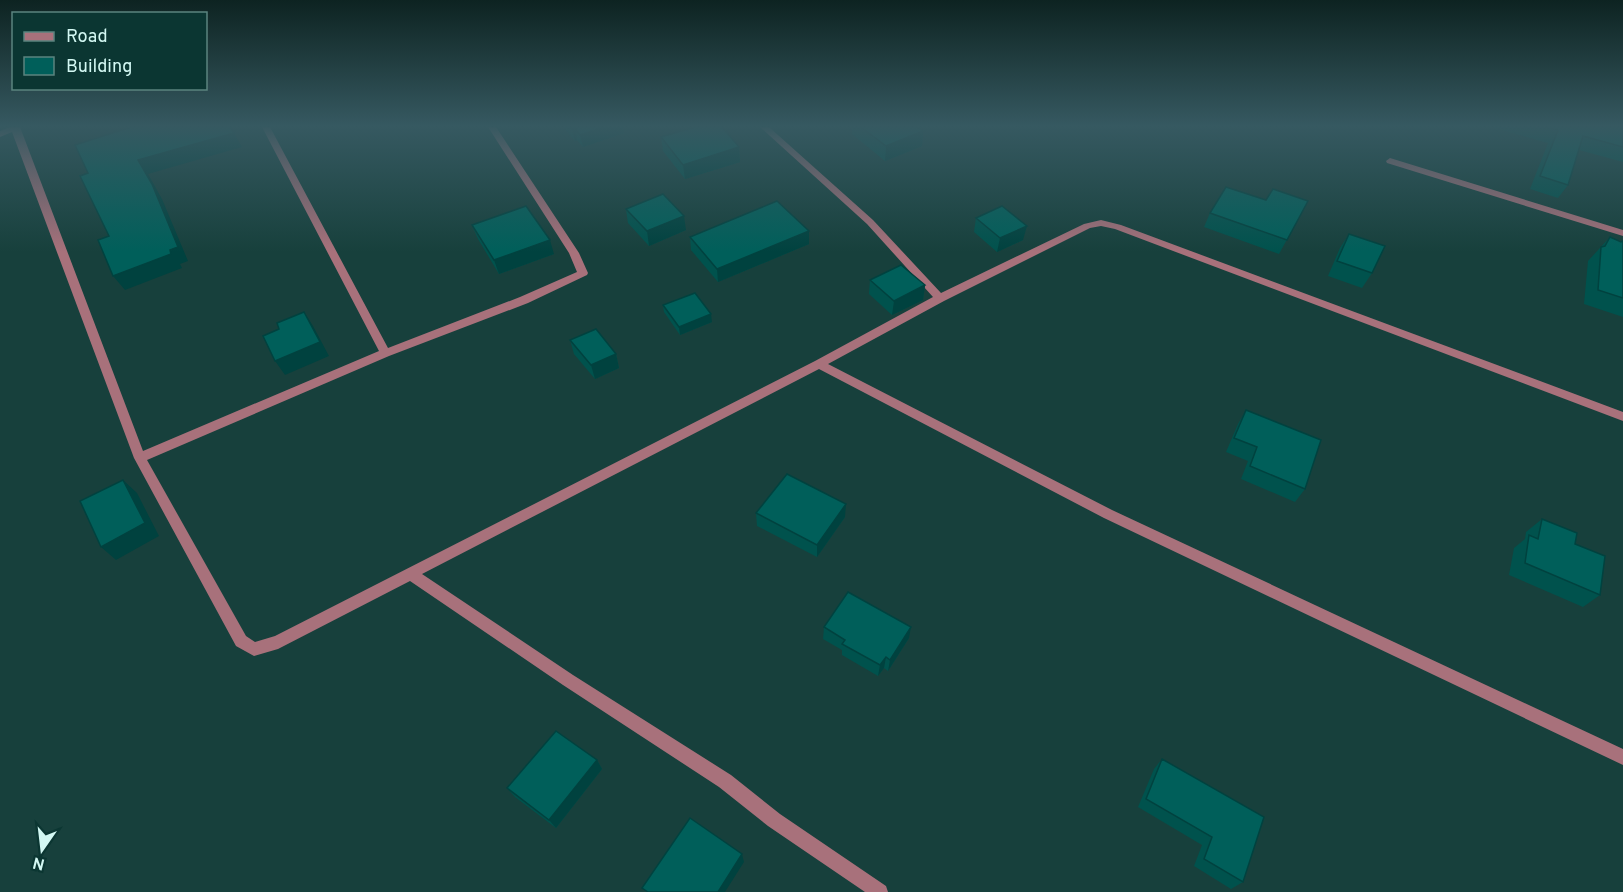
<svg xmlns="http://www.w3.org/2000/svg" width="1623" height="892" viewBox="0 0 1623 892" font-family="Overpass,sans-serif">
<style>
.lines{fill:none;stroke-linecap:round;stroke-linejoin:round}
.street{fill:#a8717b;fill-rule:evenodd}
.wall{fill:#00524d}
.shaded-wall{fill:#00423f}
.building{fill:#005f5a;stroke:#00423f;stroke-width:1.5}
</style>
<rect width="100%" height="100%" fill="#17403c"/>
<g class="lines">
<g class="street">
<path d="M10,127H20L143,451L379,351L262,127H270L388,348L520,297L577,272L569,253L488,127H496L579,253L588,273L587,275L528,303L389,356L147,460L246,636L255,642L275,636L815,361L933,297L867,224L760,127H769L873,220L941,293L1084,224L1101,220L1121,225L1623,412V421L1115,229L1101,226L1090,228L944,301L828,364L1112,510L1623,749V765L1104,518L819,369L422,574L573,675L731,775L780,814L886,886L888,892H865L768,826L719,787L563,685L410,581L278,649L254,656L236,646L134,458L12,132L0,137V131Z"/>
<path d="M1390,158L1623,230V236L1387,163L1386,161Z"/>
</g>
</g>
<g class="wall">
<path d="M563,127H623L624,133L583,147L577,140L575,141Z"/>
<path d="M852,127H917L923,131L922,146L885,161L852,134Z"/>
<path d="M1492,127H1623V162L1579,150L1568,185L1558,198L1530,189L1548,143Z"/>
<path d="M661,137L739,147L740,162L685,179L663,151Z"/>
<path d="M1266,200L1308,201L1279,254L1204,227L1210,213Z"/>
<path d="M626,209L686,230L649,246L628,223Z"/>
<path d="M976,218L1023,240L997,252L974,232Z"/>
<path d="M472,225L554,254L499,274L478,239Z"/>
<path d="M809,231V244L718,282L691,250L690,237Z"/>
<path d="M1349,234L1372,273L1362,288L1328,276L1340,248Z"/>
<path d="M1610,237L1621,242L1623,241V317L1584,304L1588,261Z"/>
<path d="M870,280L925,285L923,300L892,315L869,294Z"/>
<path d="M663,305L712,322L680,335L664,312Z"/>
<path d="M570,340L616,354L619,368L595,379L574,354Z"/>
<path d="M1246,410L1305,489L1295,502L1241,479L1248,461L1226,452L1238,424Z"/>
<path d="M756,513L845,517L817,557L757,526Z"/>
<path d="M1542,519L1575,544L1600,595L1583,607L1509,575L1514,548L1525,539L1526,532Z"/>
<path d="M824,627L909,638L888,671L884,668L878,676L842,655V650L823,639Z"/>
<path d="M1162,759L1243,882L1231,889L1194,866L1202,845L1138,807L1154,769Z"/>
<path d="M597,760L602,769L556,828L515,797L507,788Z"/>
</g>
<g class="shaded-wall">
<path d="M604,127H623L624,133L583,147L580,135Z"/>
<path d="M575,128L577,140L575,141L572,129Z"/>
<path d="M923,131L922,146L885,161L886,146Z"/>
<path d="M234,133L242,147L148,174L162,199L188,261L180,264L182,268L125,290L113,276L138,160Z"/>
<path d="M739,147L740,162L685,179L683,165Z"/>
<path d="M684,216L686,230L649,246L647,231Z"/>
<path d="M1027,226L1023,240L997,252L1000,238Z"/>
<path d="M809,231V244L718,282L717,269Z"/>
<path d="M550,240L554,254L499,274L494,260Z"/>
<path d="M925,285L923,300L892,315L894,301Z"/>
<path d="M304,312L313,326L329,356L285,375L275,361Z"/>
<path d="M711,314L712,322L680,335L679,327Z"/>
<path d="M616,354L619,368L595,379L591,365Z"/>
<path d="M123,480L137,493L159,536L116,560L101,547Z"/>
<path d="M846,504L845,517L817,557V545Z"/>
<path d="M911,627L909,638L888,671L890,660Z"/>
<path d="M886,657L884,668L878,676L880,665Z"/>
<path d="M597,760L602,769L556,828L549,820Z"/>
<path d="M742,854L744,862L725,892H718Z"/>
</g>
<g class="building">
<path d="M131,127H230L234,133L138,160L152,184L178,247L170,250L171,254L113,276L98,240L109,236L80,176L88,173L75,145Z"/>
<path d="M570,127H604L580,135L575,128L572,129Z"/>
<path d="M695,127H722L739,147L683,165L661,137Z"/>
<path d="M861,127H917L923,131L886,146Z"/>
<path d="M1545,127H1623V147L1583,136L1568,185L1540,176L1558,130Z"/>
<path d="M1226,187L1266,200L1273,189L1308,201L1287,240L1210,213Z"/>
<path d="M663,194L684,216L647,231L626,209Z"/>
<path d="M777,201L809,231L717,269L690,237Z"/>
<path d="M526,206L550,240L494,260L472,225Z"/>
<path d="M1002,206L1027,226L1000,238L976,218Z"/>
<path d="M1349,234L1385,246L1372,273L1337,261Z"/>
<path d="M1610,237L1621,242L1623,241V298L1598,290L1601,247L1605,246Z"/>
<path d="M901,265L925,285L894,301L870,280Z"/>
<path d="M695,293L711,314L679,327L663,305Z"/>
<path d="M304,312L320,342L275,361L263,336L279,329L277,323Z"/>
<path d="M596,329L616,354L591,365L570,340Z"/>
<path d="M1246,410L1321,440L1305,489L1250,466L1257,447L1234,438Z"/>
<path d="M787,474L846,504L817,545L756,513Z"/>
<path d="M123,480L145,523L101,547L80,501Z"/>
<path d="M1542,519L1577,533L1575,544L1605,556L1600,595L1525,563L1529,535L1538,539Z"/>
<path d="M848,592L911,627L890,660L886,657L880,665L842,644L845,640L824,627Z"/>
<path d="M556,731L597,760L549,820L507,788Z"/>
<path d="M1162,759L1264,817L1243,882L1204,859L1212,837L1146,799Z"/>
<path d="M690,818L742,854L718,892H648L642,888Z"/>
</g>
<linearGradient id="sky" x2="0" y2="1"><stop stop-color="#0d2321"/><stop offset="0.5" stop-color="#365961"/><stop offset="1" stop-color="#365961" stop-opacity="0"/></linearGradient>
<rect width="1623" height="252" fill="url(#sky)"/>
<rect x="12" y="12" width="195" height="78" fill="#0b3632" stroke="#5b847f" stroke-width="1.5"/>
<rect x="24" y="32" width="30" height="9" fill="#a8717b" stroke="#5b847f" stroke-width="1.5"/>
<text x="66" y="42" font-size="18" fill="#d3f8f3">Road</text>
<rect x="24" y="57" width="30" height="18" fill="#005f5a" stroke="#5b847f" stroke-width="1.5"/>
<text x="66" y="72" font-size="18" fill="#d3f8f3">Building</text>
<g transform="translate(42 850) rotate(194)" stroke="#0b3632" stroke-width="4.5" paint-order="stroke">
<path d="M0-4.5L10 22L0 15L-10 22Z" fill="#d3f8f3"/>
<text y="-9" font-size="16" font-weight="bold" text-anchor="middle" fill="#d3f8f3">N</text>
</g>
</svg>
